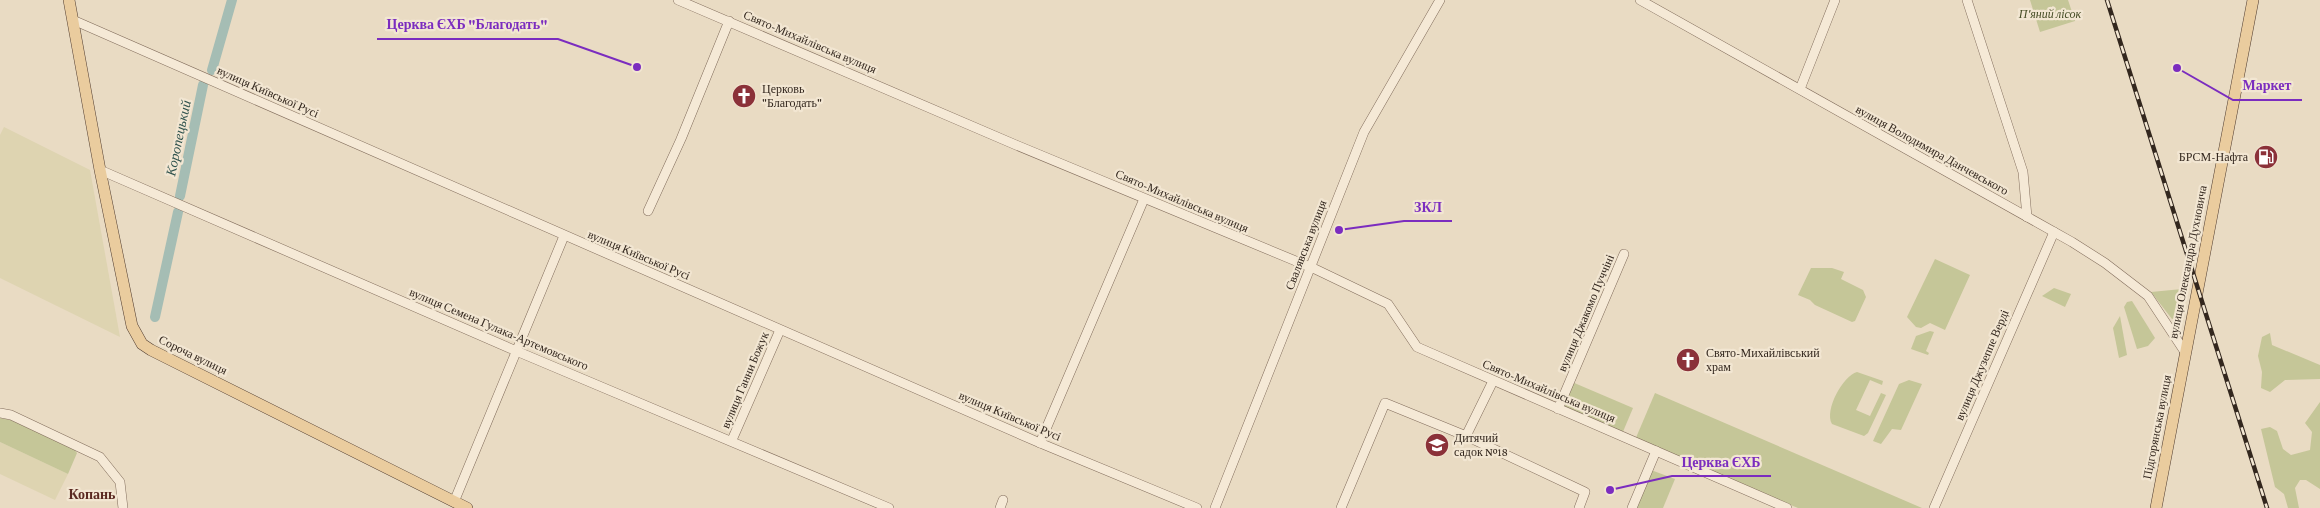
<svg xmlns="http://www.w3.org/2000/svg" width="2320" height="508" viewBox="0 0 2320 508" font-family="'Crimson Pro',serif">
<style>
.farmland{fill:#ded4b1}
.green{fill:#c5c698}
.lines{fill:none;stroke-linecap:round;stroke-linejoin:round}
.canal{stroke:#a5bdb4;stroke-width:10}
.minor-casing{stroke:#826d5c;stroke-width:10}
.major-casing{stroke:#503c30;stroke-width:12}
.minor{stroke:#f5e9d6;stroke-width:9}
.major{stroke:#eacc9e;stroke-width:11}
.rail-casing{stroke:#33271e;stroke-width:4.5}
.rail{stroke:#f2e6d2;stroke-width:2.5;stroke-dasharray:8;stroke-linecap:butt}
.labels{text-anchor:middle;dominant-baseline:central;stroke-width:4.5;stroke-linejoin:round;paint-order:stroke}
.park-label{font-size:12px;font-style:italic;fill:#474e27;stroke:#f2e6d2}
.street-label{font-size:12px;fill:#33271e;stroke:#f2e6d2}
.poi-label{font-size:12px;fill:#33271e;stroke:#f2e6d2;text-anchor:start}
.water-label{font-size:14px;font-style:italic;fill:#2f524d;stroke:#f2e6d2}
.neighbourhood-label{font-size:14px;font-weight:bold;fill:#5c2a22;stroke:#f2e6d2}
.leader{fill:none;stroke:#7b2cbf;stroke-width:2}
.callout-dot{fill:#7b2cbf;stroke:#f2e6d2;stroke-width:2}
.callout-label{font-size:14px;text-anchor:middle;font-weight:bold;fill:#7b2cbf;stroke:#f2e6d2;stroke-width:4.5;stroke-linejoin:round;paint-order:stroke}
</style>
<rect width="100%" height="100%" fill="#e9dbc3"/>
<g class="farmland">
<path d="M4,127L90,170L120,337L0,278V135Z"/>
<path d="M0,442L68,474L55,500L0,474Z"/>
</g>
<g class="green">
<path d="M2030,0H2068L2075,21L2040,32Z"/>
<path d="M1935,259L1970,275L1945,330L1930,323L1921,328L1916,327L1907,317Z"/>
<path d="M1811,268H1832L1844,272L1841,279L1863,290L1866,297L1855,321L1852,322L1815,305L1810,300L1798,295Z"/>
<path d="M2054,288L2071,294L2065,307L2042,296Z"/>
<path d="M2182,289L2177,317L2172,319L2151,292Z"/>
<path d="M2132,301L2155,338L2148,346L2137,349L2124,307L2127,302Z"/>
<path d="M2120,316L2127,355L2119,358L2113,328Z"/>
<path d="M1930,331L1934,332L1926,351L1929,353L1928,355L1911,349L1916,336Z"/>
<path d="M2270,333L2272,345L2320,365V379L2285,380L2270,392L2261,388L2262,372L2258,356L2262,337Z"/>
<path d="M1857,372L1883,381L1882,385L1870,380L1856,410L1870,416L1881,393L1886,395L1868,433L1864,436L1832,424C1824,410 1843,376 1857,372Z"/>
<path d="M1909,380L1922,384L1901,430L1892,429L1881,444L1873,441L1899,384Z"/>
<path d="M1572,382L1633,408L1622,434L1561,408Z"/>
<path d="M1655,393L1922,508H1798L1635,440Z"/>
<path d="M2320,402V489L2306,480H2300L2295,488L2299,508H2288L2284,494L2275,487L2261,429L2270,427L2277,431L2283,449L2291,455L2310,450L2312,432L2305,423Z"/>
<path d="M0,418L11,420L74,449L77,453L68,474L0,442Z"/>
<path d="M1651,470L1675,479L1663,508H1635Z"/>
</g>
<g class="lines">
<g class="canal">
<path d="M212,70L232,0"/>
<path d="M180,196L203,85"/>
<path d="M155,317L178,212"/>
</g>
<g class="minor-casing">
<g id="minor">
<path d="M678,0L1016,145L1315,269L1388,304L1417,347L1787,508"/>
<path d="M1640,0L2072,242L2105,263L2148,296L2185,352"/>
<path d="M1967,0L2023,172L2027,217"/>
<path d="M73,20L1040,443L1197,508"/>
<path d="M1800,89L1835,0"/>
<path d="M100,170L521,353L889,508"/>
<path d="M648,211L681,139L729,21"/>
<path d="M1493,381L1466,436L1585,492L1579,508"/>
<path d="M1558,409L1624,254"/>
<path d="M0,413L11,415L100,457L120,482L123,508"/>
<path d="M732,440L780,330"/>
<path d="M1040,443L1144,199"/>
<path d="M454,502L564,236"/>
<path d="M1000,508L1003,500"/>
<path d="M1215,508L1364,132L1440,0"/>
<path d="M1341,508L1385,403L1466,436"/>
<path d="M1632,508L1656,451"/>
<path d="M1934,508L2054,232"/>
</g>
</g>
<g class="major-casing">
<g id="major">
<path d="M69,0L100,170L132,326L142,344L151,350L467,508"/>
<path d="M2156,508L2253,0"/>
</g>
</g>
<use href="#minor" class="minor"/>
<use href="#major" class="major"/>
<g class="rail-casing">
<path id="rail" d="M2107,0L2267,508"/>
</g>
<use href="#rail" class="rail"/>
</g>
<defs>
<g id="church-disc" transform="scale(1.25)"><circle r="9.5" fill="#8b3139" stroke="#f2e6d2"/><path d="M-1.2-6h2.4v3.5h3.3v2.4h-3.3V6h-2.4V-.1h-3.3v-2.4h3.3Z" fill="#fff"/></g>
<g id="fuel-disc" transform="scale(1.25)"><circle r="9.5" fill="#8b3139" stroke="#f2e6d2"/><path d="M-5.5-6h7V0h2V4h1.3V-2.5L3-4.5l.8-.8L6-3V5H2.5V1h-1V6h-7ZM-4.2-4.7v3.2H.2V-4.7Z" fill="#fff"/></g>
<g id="school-disc" transform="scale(1.25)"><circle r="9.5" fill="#8b3139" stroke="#f2e6d2"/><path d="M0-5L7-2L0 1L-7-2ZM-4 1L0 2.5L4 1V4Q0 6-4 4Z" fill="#fff"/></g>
</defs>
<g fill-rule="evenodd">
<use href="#church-disc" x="744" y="96"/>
<use href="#fuel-disc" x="2266" y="157"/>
<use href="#church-disc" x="1688" y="360"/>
<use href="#school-disc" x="1437" y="445"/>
</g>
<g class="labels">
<g class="park-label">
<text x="2050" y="14">П'яний лісок</text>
</g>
<g class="street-label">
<text transform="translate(810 42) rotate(23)">Свято-Михайлівська вулиця</text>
<text transform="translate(268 92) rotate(24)">вулиця Київської Русі</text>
<text transform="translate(1932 150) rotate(29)">вулиця Володимира Данчевського</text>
<text transform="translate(1182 201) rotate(23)">Свято-Михайлівська вулиця</text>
<text transform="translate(1306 245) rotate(-69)">Свалявська вулиця</text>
<text transform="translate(639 255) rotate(23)">вулиця Київської Русі</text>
<text transform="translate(2188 262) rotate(-79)">вулиця Олександра Духновича</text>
<text transform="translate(1586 313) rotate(-67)">вулиця Джакомо Пуччіні</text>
<text transform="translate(499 329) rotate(23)">вулиця Семена Гулака-Артемовського</text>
<text transform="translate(193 355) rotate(26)">Сороча вулиця</text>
<text transform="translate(1982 365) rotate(-67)">вулиця Джузеппе Верді</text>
<text transform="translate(745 380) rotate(-67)">вулиця Ганни Божук</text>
<text transform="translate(1549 391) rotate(23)">Свято-Михайлівська вулиця</text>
<text transform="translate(1010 416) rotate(23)">вулиця Київської Русі</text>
<text transform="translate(2157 427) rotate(-79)">Підгорянська вулиця</text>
</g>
<g class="poi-label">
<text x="762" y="89">Церковь<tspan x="762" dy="14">"Благодать"</tspan></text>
<text x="2248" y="157" text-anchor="end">БРСМ-Нафта</text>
<text x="1706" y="353">Свято-Михайлівський<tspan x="1706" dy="14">храм</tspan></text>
<text x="1454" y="438">Дитячий<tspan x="1454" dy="14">садок №18</tspan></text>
</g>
<g class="water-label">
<text transform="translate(178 138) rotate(-78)">Коропецький</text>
</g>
<g class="neighbourhood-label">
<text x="92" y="494">Копань</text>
</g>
</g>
<path class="leader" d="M637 67L558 39H377M2177 68L2233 100H2302M1339 230L1404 221H1452M1610 490L1672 476H1771"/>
<g class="callout-dot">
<circle cx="637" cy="67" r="5"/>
<circle cx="2177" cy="68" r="5"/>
<circle cx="1339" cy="230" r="5"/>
<circle cx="1610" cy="490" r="5"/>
</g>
<g class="callout-label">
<text x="467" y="29">Церква ЄХБ "Благодать"</text>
<text x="2267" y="90">Маркет</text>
<text x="1428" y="212">ЗКЛ</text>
<text x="1721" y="467">Церква ЄХБ</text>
</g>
</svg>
